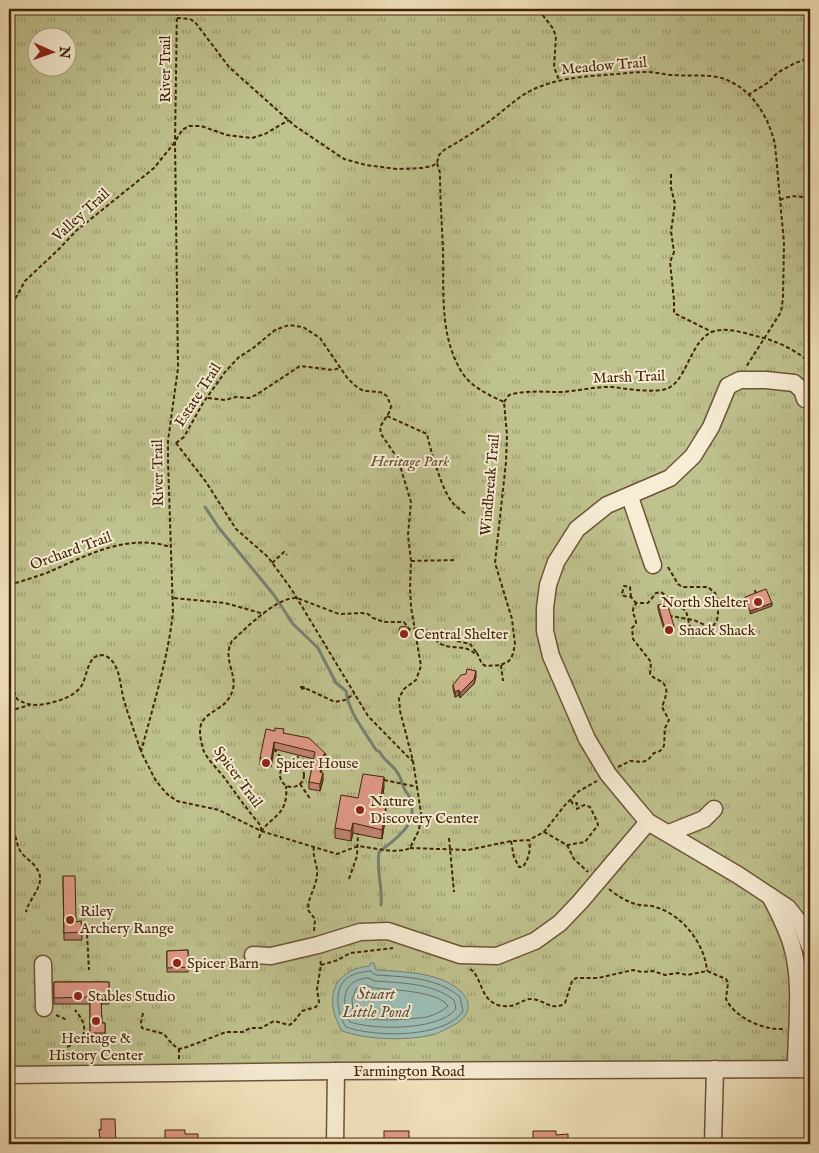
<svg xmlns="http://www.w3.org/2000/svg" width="819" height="1153" viewBox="0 0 819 1153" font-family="'IM FELL English',serif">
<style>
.park{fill:url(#park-tufts);stroke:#80734b;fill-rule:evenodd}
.water{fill:#9cbeb6;stroke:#788070}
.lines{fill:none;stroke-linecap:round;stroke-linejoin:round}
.shore{stroke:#6f715f;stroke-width:1}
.stream{stroke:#788070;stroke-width:3}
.minor-casing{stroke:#6e5436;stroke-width:19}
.path{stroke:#422408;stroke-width:2;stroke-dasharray:4 2.5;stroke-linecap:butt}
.minor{stroke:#f7edd5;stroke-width:16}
.wall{fill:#c08475;stroke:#422408}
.shaded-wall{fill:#9c6c5f;stroke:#422408}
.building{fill:#df9a88;stroke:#422408}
.poi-dot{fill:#8f2418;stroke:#f7edd5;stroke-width:2}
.labels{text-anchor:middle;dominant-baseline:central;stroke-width:4;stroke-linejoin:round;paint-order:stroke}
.street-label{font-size:15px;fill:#422408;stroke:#f7edd5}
.park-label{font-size:15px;font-style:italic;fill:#614c2a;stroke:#f7edd5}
.poi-label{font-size:15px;fill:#422408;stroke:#f7edd5;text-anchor:start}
.water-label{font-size:16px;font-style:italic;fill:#5d523c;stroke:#f7edd5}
</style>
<defs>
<pattern id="park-tufts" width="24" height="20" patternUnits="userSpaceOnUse" patternTransform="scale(1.25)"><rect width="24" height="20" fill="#bfc28e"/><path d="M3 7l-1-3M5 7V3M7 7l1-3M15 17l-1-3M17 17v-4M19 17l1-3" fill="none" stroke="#9d9d72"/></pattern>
</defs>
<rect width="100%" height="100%" fill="#f3e4be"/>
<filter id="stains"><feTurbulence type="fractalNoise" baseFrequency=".004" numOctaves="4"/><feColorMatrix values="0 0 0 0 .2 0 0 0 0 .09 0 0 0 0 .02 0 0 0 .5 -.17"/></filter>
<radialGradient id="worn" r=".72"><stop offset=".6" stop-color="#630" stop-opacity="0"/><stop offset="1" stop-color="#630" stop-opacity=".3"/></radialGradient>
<path class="park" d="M9,9H810V1067L9,1070ZM38,38H68V68H38Z"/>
<path class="water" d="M371,963H374L376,970C394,971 420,972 437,978C468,988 484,1013 446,1029C442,1031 437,1034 432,1035C404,1041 368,1040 342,1031C324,1001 331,970 369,966Z"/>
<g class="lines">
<g class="shore">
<path d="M370,971L376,975C405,977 437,977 460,997L463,1011C445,1039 373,1037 346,1027C337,1014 333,989 347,978C354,973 362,972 370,971Z"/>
<path d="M368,978L375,981C402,983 432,983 454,1000L456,1009C438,1031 375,1030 350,1022C346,1017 346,1013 345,1007C343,990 350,979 368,978Z"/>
<path d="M366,985L374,988C392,990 439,991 448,1006C443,1011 434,1015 427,1017C411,1019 365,1024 353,1013L352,999L356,989Z"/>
</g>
<path class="stream" d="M205,507L219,528L274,595L293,624L318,648L336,683L346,691C349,714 365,731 376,750L380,752C383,760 392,764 397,772C401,777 402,784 405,790C407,794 407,792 409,796C421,823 397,838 379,852C376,872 383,887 381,905"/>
<g class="minor-casing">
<g id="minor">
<path d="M805,399L802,390L794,383L766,380H740L728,386L711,427L693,456L670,478L607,505L577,529L556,562L548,585L545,608V631L551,656L587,739L608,774L632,803L648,822L738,875L788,908L802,926L810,947"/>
<path d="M630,497L653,565"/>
<path d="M669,833L704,819L714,809"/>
<path d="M770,896C778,912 787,928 792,946C803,983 796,1030 796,1069"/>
<path d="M253,955L271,956L318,945L360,932L388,931L460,955L497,956L535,941L560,923L580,902L648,822"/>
<path d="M43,964L44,1008"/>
<path d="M9,1075L336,1071L810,1069"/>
<path d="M335,1144L336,1071"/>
<path d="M713,1144L715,1069"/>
</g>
</g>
<g class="path">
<path d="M542,9L541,13L552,27L556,36L554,67L559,80"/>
<path d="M177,18L190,19L195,22L229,67L295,126L344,159L366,165L397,169L422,168L432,166L437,163L439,155L444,150C462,140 479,129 495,117C509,106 522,93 539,87C564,77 591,76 617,74C627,73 637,72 647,72C656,72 665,75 674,75C694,77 715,72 733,83C756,95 769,120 775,144L784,243L783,298L781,312L746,367"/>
<path d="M748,95L769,82L777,73L795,63L810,58"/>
<path d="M671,174V188L675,204L671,231L674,252L670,262L674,300V313L712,332"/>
<path d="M780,200C790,195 800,195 810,200"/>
<path d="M9,310L25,281L58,250L76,231L154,168L175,142L182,130L189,126H201L227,135L252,138L265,134L289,120"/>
<path d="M208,398L225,400L236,397L249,398L256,395L300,366L333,370L340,368"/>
<path d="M504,402L509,395C525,390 542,392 558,392C576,392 594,386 612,387C628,389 645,392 661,390C688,388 688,338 715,331C729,327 747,334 760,337C774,340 801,352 810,364"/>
<path d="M387,416L427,434C430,449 442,490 452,502C456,507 462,511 467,515"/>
<path d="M176,443L184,437L203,403L225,372L239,357L252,349L275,330L289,325L303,327L320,338L348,379L358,388L364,391L380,392L387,396L391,406L390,411L380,427L381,434L398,459L411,502L408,535L411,561L410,588L411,607L421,666L416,680L404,689L399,698L400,711L413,761L421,813L419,830L410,848L405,850L391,851L358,846L337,854L261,831L219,810L177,801L167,794L156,781L141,752C153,706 168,659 173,612L168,460V441L178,368L175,142L177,9"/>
<path d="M176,443L206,482L236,529L268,557L292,590L368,716L409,758L413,761"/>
<path d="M411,561L456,560"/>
<path d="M272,563L284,552L287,555"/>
<path d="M668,567L678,584L682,587H708L715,593L718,600V615L717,620L714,625L707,626L694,620L670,616"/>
<path d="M9,585C22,581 36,577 49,572C87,555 129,533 170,547"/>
<path d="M755,590L756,595"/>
<path d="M631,597L630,587L624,586L622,594L624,596L631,597L636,603"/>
<path d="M174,598L225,603L264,614"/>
<path d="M718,605H736L746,603"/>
<path d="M407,630C412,628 418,628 423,629C432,631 434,640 441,644C452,650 466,644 475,654L477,653L482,664L486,666L501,665L509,661L513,654L515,644L512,619L495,563L506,462L507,435L504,402C489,395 473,388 463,374C439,337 444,292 443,250C442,225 440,199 440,173L437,163"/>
<path d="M457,641L470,644L477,653"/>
<path d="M501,665L503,681"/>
<path d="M9,679L17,699C28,706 37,706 50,703C61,700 72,697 80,688C88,678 86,655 102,655C109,656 113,661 116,667C121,678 121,692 125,704C130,720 136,736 141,752"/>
<path d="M305,688L301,689L300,687H303L335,702L345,700L354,694"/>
<path d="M9,711L30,705"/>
<path d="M274,749L287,765"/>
<circle cx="292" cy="775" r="12"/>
<path d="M296,764L298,756"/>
<path d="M618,767L630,761L642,762L648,760L654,753L660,751L664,746L665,728L669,720L662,707C665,698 671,687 660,681C656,678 654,679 650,674L651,662L633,639L632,628L636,624C636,613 629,615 636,603H648L656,593L661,592L686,611L693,638"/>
<path d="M301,768L311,760"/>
<path d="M384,780L418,787"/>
<path d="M300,784L311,800"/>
<path d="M9,825C18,835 15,844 21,852C25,858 31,861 35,866C49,884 30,895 26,912"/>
<path d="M261,831V826C248,811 237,795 226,780C219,770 207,760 203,749C201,741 198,730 202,722C211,708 227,710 233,689C237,674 222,658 232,641C246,628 278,596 297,598L339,614L362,613L368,614L373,618L384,622H404L409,629"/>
<path d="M544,832L567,845L585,842L598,825L597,821L590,807L584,805L577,809V803L573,804L570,799"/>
<path d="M259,838C266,815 289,820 286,786"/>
<path d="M449,838L454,892"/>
<path d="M511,841L514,857L519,867H523C529,858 531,850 529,840"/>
<path d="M567,845L574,859L588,872"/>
<path d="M410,848L468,850L511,841L529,840L544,832L565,805L579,791L597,781"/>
<path d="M349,879L357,856L358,833"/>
<path d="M609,889C617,896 629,903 640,905C645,906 650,905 655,907C682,914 705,944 707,971"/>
<path d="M314,931L315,919L308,910V907C309,896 316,887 317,875C318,865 312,857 314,847"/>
<path d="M81,934H87L89,970"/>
<path d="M321,965L338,960L350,953L393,948"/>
<path d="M470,969C483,977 479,1002 502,1006C517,1008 523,998 532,999C545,1000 552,1012 565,1003L572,981L576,978H598L633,970L642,972L653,971L665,975L678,973L687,975L707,971L726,979L728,983L726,999C735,1018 763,1030 783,1029"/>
<path d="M143,1013L141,1023L142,1028L164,1034L172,1044L179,1049L187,1047L226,1032H243L250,1028H261L274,1021L289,1025L293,1023L302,1011L316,1007L319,1002L317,989L321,965L320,958"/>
<path d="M56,1015L67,1020"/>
<path d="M67,1047C89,1039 88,1025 75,1010"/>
<path d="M179,1059V1049"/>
</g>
<use href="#minor" class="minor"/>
</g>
<g class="wall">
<path d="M658,605L674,631L665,633L658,609Z"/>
<path d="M476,676L474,684L460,698L459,695L455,697L453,689V685Z"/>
<path d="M284,733L326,754V762L324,761L321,772L323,780L320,791L309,789V782L314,759L274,749L271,767L260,765V758Z"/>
<path d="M384,787L381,804L386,814L382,839L353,833L351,841L335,838V828L358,798Z"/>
<path d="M63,876L76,922L81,921L82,940H64Z"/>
<path d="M188,950V972H167V951Z"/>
<path d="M54,982H109V1004H101L102,1023H105V1039L90,1040V1004H54Z"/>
</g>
<g class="shaded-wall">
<path d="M772,603V606L750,614V611Z"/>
<path d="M674,626V631L665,633V629Z"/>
<path d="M409,630L408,638L402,639V637Z"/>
<path d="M476,671V676L474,684L460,698V693Z"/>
<path d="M459,690V695L455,697V692Z"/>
<path d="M274,742V749L271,767V760Z"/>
<path d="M324,754V761L320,779V772Z"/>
<path d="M323,773V780L320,791V784Z"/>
<path d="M384,777V787L380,813V803Z"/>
<path d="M386,805V814L382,839V830Z"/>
<path d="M353,823V833L351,841V831Z"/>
</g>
<g class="building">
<path d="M766,589L772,603L750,611L745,597Z"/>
<path d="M667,603L674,626L665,629L658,605Z"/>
<path d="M406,626L409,630L408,635L402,637L398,633L400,627Z"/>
<path d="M467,669L476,671L474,679L460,693L459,690L455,692L453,685L461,675L466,674Z"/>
<path d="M275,728L284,729L283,733L309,738L326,754H324L320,772L323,773L320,784L309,782L315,752L274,742L271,760L260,758L266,729L275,731Z"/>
<path d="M363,774L384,777L380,803L386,805L382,830L353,823L351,831L335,828L341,795L358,798Z"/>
<path d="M63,876H75L76,922L81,921L82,932L64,933Z"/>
<path d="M188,950V967L167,968V951Z"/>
<path d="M54,982H109V997H101L102,1023H105V1033H90V997L54,998Z"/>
<path d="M101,1119H115L116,1144H100L99,1129L101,1130Z"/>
<path d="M165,1130H185V1134H198V1144H165Z"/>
<rect x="384" y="1131" width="25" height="13"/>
<path d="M533,1131H556V1135L568,1134V1144H533Z"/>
</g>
<g class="poi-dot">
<circle cx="758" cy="602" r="5"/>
<circle cx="669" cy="630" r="5"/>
<circle cx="404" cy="634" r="5"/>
<circle cx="266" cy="763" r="5"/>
<circle cx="360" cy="810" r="5"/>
<circle cx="70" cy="920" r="5"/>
<circle cx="177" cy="963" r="5"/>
<circle cx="78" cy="996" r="5"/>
<circle cx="96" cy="1021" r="5"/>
</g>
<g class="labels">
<g class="street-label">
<text transform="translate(604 66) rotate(-5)">Meadow Trail</text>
<text transform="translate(165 69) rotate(-90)">River Trail</text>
<text transform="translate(81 215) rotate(-42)">Valley Trail</text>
<text transform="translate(629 377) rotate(-2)">Marsh Trail</text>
<text transform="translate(198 395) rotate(-57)">Estate Trail</text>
<text transform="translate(158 473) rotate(-91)">River Trail</text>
<text transform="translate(490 485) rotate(-85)">Windbreak Trail</text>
<text transform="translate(71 551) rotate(-20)">Orchard Trail</text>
<text transform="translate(238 777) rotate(54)">Spicer Trail</text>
<text x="409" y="1071">Farmington Road</text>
</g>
<g class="park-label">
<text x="410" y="461">Heritage Park</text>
</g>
<g class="poi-label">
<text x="748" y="602" text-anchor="end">North Shelter</text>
<text x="679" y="630">Snack Shack</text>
<text x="414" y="634">Central Shelter</text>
<text x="276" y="763">Spicer House</text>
<text x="370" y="801">Nature<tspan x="370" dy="17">Discovery Center</tspan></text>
<text x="80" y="911">Riley<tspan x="80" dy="17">Archery Range</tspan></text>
<text x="187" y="963">Spicer Barn</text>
<text x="88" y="996">Stables Studio</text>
<text x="96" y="1038" text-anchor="middle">Heritage &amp;<tspan x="96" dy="17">History Center</tspan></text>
</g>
<g class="water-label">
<text x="376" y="995">Stuart<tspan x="376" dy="18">Little Pond</tspan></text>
</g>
</g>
<rect width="819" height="1153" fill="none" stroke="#f3e4be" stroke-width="30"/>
<rect x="10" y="10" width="799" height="1133" fill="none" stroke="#422408" stroke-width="2.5"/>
<rect x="15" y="15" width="789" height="1123" fill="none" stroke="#422408"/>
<g transform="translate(52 52) rotate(92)"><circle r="24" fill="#f7edd5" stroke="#af9d83"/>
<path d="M0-4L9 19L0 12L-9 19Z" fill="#8f2418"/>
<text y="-8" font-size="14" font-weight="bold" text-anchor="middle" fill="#422408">N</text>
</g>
<rect width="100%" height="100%" filter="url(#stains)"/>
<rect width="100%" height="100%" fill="url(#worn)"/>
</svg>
